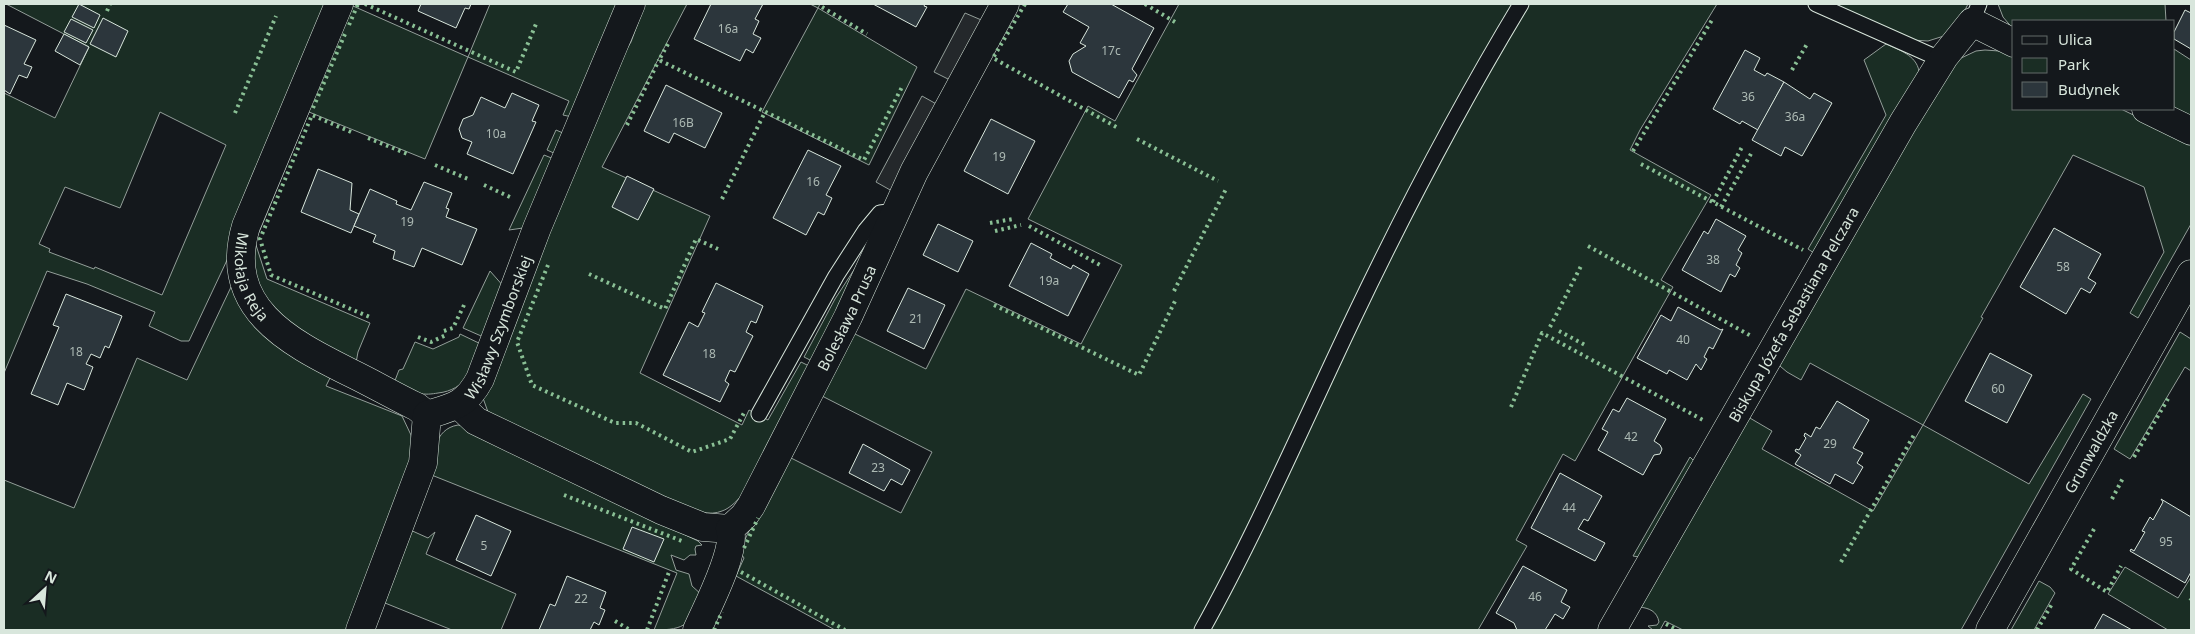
<svg xmlns="http://www.w3.org/2000/svg" width="2195" height="634" viewBox="0 0 2195 634" font-family="'Noto Sans',sans-serif">
<style>
.green{fill:#1a2d24;stroke:#939e99;fill-rule:evenodd}
.parking{fill:#24282b;stroke:#939e99}
.building{fill:#2c363c;stroke:#d8e6dc}
.lines{fill:none;stroke-linecap:round;stroke-linejoin:round}
.lane-casing{stroke:#d8e6dc;stroke-width:17}
.street-casing{stroke:#d8e6dc;stroke-width:29}
.lane{stroke:#14181c;stroke-width:15}
.street{stroke:#14181c;stroke-width:28}
.hedge{stroke:#8ac095;stroke-width:4;stroke-dasharray:2.5 4;stroke-linecap:butt}
.labels{text-anchor:middle;dominant-baseline:central;stroke-width:4;stroke-linejoin:round;paint-order:stroke}
.number-label{font-size:12px;fill:#adbab4}
.street-label{font-size:15px;fill:#d8e6dc;stroke:#14181c}
</style>
<rect width="100%" height="100%" fill="#14181c"/>
<g class="green">
<path d="M6,4H330L232,230L228,258L189,341H181L149,326L155,312L87,284L47,271L4,373V93L55,118L89,47ZM160,112L226,145L162,295L95,267L94,269L49,252L50,249L39,244L65,187L120,208Z"/>
<path d="M490,4H622L572,117L563,115L569,101L468,57L425,159L309,112L255,242L267,279L370,323L358,352L356,363L285,321L258,287L251,246L353,6L468,57Z"/>
<path d="M645,4H687L602,167L710,216L640,373L742,425L749,410L768,420L801,362L813,368C797,399 753,501 722,511C710,516 696,511 684,509L488,412L483,398L592,105L631,42Z"/>
<path d="M810,4H820L818,8L917,67L869,165L762,112L818,8Z"/>
<path d="M1179,4H1717L1640,130L1630,150L1711,195L1661,280L1673,287L1575,461L1563,454L1516,540L1527,546L1478,630H835L736,576L744,558L742,555L741,548L755,518L804,429L791,458L901,513L932,452L822,396L853,333L926,369L966,289L1081,344L1122,265L1028,219L1088,106L1115,121Z"/>
<path d="M1834,4H1968L1961,18L1947,35L1928,41L1912,40Z"/>
<path d="M1998,4H2165L2166,21H2014V30L2003,17Z"/>
<path d="M1886,44C1899,50 1916,55 1919,71L1817,255L1808,249L1886,115L1864,60Z"/>
<path d="M2174,49L2191,60V119L2174,109Z"/>
<path d="M1985,50L1999,51L2014,57V109H2121L2191,143V224L2138,318L2130,313L2164,252L2144,187L2073,155L1981,317L1983,318L1923,425L2029,484L2083,394L2091,399L1961,630H1683L1665,621L1660,630H1653L1648,626L1657,625L1659,622C1657,611 1649,608 1639,607L1743,414L1772,431L1762,449L1873,511L1923,425L1810,363L1801,380L1787,372L1774,361L1879,179L1959,59L1976,51Z"/>
<path d="M556,130L570,136L530,227L509,230L544,155L554,159L556,154L547,150Z"/>
<path d="M861,259L816,363L804,357L835,299Z"/>
<path d="M490,271L505,288L488,339L463,328Z"/>
<path d="M231,287L242,302L332,374L326,386L402,416L411,435L413,451L348,630H4V480L74,508L137,358L187,380Z"/>
<path d="M2180,332L2191,339V371L2185,367L2130,459L2114,449Z"/>
<path d="M460,334L485,346C474,368 466,390 438,393C432,394 425,395 419,393C411,391 402,386 394,383L399,370L403,369L415,342L433,349L459,337Z"/>
<path d="M458,425L463,426L698,541L702,545L696,546L695,549L696,555H690L684,560L671,555L676,570L689,574L692,586L702,595C691,624 686,630 654,630L677,573L429,474C433,455 434,429 458,425Z"/>
<path d="M1690,457L1698,465L1639,557L1633,556Z"/>
<path d="M408,529L428,538L435,532L426,554L516,594L501,630H452L380,601Z"/>
<path d="M2125,567L2178,598L2191,577V630H2168L2108,594Z"/>
<path d="M2039,581L2050,587L2055,593L2034,630H2011Z"/>
</g>
<g class="parking">
<path d="M965,13L986,22L954,82L934,72Z"/>
<path d="M922,96L940,106L892,191L876,182Z"/>
</g>
<g class="building">
<path d="M79,4L100,15L94,28L72,17Z"/>
<path d="M421,4H471L469,9L465,8L456,28L418,11Z"/>
<path d="M711,4H763L755,19L759,21L753,34L761,38L753,53L746,49L740,61L694,39Z"/>
<path d="M873,4H925L924,6L927,7L916,27Z"/>
<path d="M1068,4H1111L1154,28L1132,69L1137,75L1133,82L1129,80L1119,98L1072,72L1069,61L1073,54L1086,46L1080,43L1089,27L1063,12Z"/>
<path d="M2185,10L2191,13V49L2174,39V32Z"/>
<path d="M103,18L128,31L116,57L90,44Z"/>
<path d="M71,19L93,30L86,43L64,32Z"/>
<path d="M4,25L36,40L24,64L32,67L27,78L19,75L10,94L4,90Z"/>
<path d="M64,34L89,47L80,65L55,51Z"/>
<path d="M1745,50L1760,58L1754,70L1765,76L1767,73L1784,82L1758,130L1742,121L1740,124L1713,109Z"/>
<path d="M1784,82L1810,99L1814,93L1832,103L1802,156L1785,147L1781,156L1752,140Z"/>
<path d="M666,85L722,113L705,148L674,133L669,143L644,131Z"/>
<path d="M512,93L539,105L532,121L536,122L513,174L467,154L472,142L462,138L459,129L463,119L473,115L481,97L505,108Z"/>
<path d="M991,119L1035,141L1008,194L964,171Z"/>
<path d="M808,150L841,166L826,195L832,198L824,215L818,212L806,235L773,218Z"/>
<path d="M318,169L352,183L350,210L359,214L351,233L301,212Z"/>
<path d="M627,176L654,189L638,220L612,207Z"/>
<path d="M424,182L452,193L446,208L449,209L446,217L477,229L462,265L422,248L414,267L393,259L395,251L373,242L376,235L354,226L370,189L397,201L396,204L411,210Z"/>
<path d="M1716,219L1746,236L1738,250L1742,253L1736,265L1740,268L1735,277L1730,274L1721,292L1682,270L1704,231L1708,234Z"/>
<path d="M938,224L973,241L958,272L923,255Z"/>
<path d="M2054,228L2101,254L2088,278L2096,283L2090,293L2081,288L2066,314L2020,287Z"/>
<path d="M1031,243L1052,254L1050,258L1071,269L1073,265L1089,274L1068,316L1009,286Z"/>
<path d="M716,283L763,306L756,323L751,321L746,332L753,336L735,372L730,370L725,381L729,384L720,402L663,375L689,322L698,327L705,313L702,312Z"/>
<path d="M908,288L945,305L924,349L887,331Z"/>
<path d="M66,294L122,316L109,348L105,346L100,358L91,354L86,364L93,367L84,390L67,383L58,405L31,394L59,327L53,325Z"/>
<path d="M1678,307L1721,330L1723,329L1713,349L1709,347L1704,357L1707,359L1701,370L1696,364L1687,380L1669,370L1667,374L1637,358L1661,315L1671,321Z"/>
<path d="M1990,353L2032,375L2007,423L1965,401Z"/>
<path d="M1627,398L1666,419L1654,441L1660,445L1662,449L1660,454L1654,455L1643,475L1598,450L1608,432L1602,429L1613,409L1619,412Z"/>
<path d="M1837,401L1869,420L1853,448L1863,453L1857,463L1863,467L1853,484L1835,474L1830,484L1795,464L1801,455L1795,451L1796,449L1799,450L1806,438L1804,436L1805,433L1811,437L1816,427L1820,429Z"/>
<path d="M863,444L910,470L902,485L891,479L884,491L849,473Z"/>
<path d="M1560,473L1602,496L1588,521L1584,519L1578,529L1605,543L1595,561L1531,528Z"/>
<path d="M2161,499L2191,517V572L2185,583L2130,551L2131,549L2134,551L2145,532L2142,531L2150,517L2153,520L2163,502Z"/>
<path d="M476,515L511,531L491,576L456,560Z"/>
<path d="M632,527L664,539L654,562L623,549Z"/>
<path d="M1523,566L1567,590L1561,602L1570,607L1563,619L1555,614L1545,630H1517L1514,623L1496,613Z"/>
<path d="M567,576L606,592L600,608L605,610L599,625L594,622L590,630H539L550,604L555,606Z"/>
<path d="M2103,614L2132,630H2094Z"/>
</g>
<g class="lines">
<g class="lane-casing">
<g id="lane">
<path d="M1816,4L1942,60"/>
<path d="M1972,22L1979,4"/>
<path d="M759,414L836,276L865,231L880,213L896,211"/>
<path d="M1202,630C1258,529 1304,422 1354,317C1405,210 1460,105 1521,4"/>
</g>
</g>
<g class="street-casing">
<g id="street">
<path id="s1" d="M339,4L246,226C222,307 287,341 349,372C372,383 394,396 417,407L427,415"/>
<path d="M2146,109L2191,131"/>
<path d="M459,405L476,421L661,510L703,527L730,529"/>
<path id="s2" d="M360,630L423,463L427,415C454,407 466,405 480,379L537,228L631,4"/>
<path id="s3" d="M697,630C707,607 737,551 730,529L744,516L751,506L848,317L914,172L1005,4"/>
<path id="s4" d="M1612,630L1903,123L1944,57L1972,22L2014,43"/>
<path id="s5" d="M1990,630L2191,274"/>
</g>
</g>
<use href="#lane" class="lane"/>
<use href="#street" class="street"/>
<g class="hedge">
<path d="M365,4L516,72L536,24"/>
<path d="M1025,4L993,58L1118,128"/>
<path d="M1145,4L1175,22"/>
<path d="M822,7L867,34"/>
<path d="M107,11L110,4"/>
<path d="M349,25L358,4"/>
<path d="M668,44L659,60L864,160L902,87"/>
<path d="M1792,70L1807,44"/>
<path d="M313,108L345,34"/>
<path d="M235,113L276,16"/>
<path d="M627,125L659,60"/>
<path d="M351,132L312,115L260,239L271,275L372,318"/>
<path d="M368,138L410,155"/>
<path d="M1137,139L1218,181"/>
<path d="M1633,151L1712,20"/>
<path d="M1641,164L1803,250"/>
<path d="M435,165L468,179"/>
<path d="M484,185L510,197"/>
<path d="M722,199L765,112"/>
<path d="M1713,202L1742,147"/>
<path d="M1721,207L1752,152"/>
<path d="M990,223L1013,219"/>
<path d="M1029,226L1100,265"/>
<path d="M995,231L1021,225"/>
<path d="M1588,246L1753,337"/>
<path d="M548,265L517,342L532,385L615,423H636L692,452L730,439L745,411"/>
<path d="M589,274L665,309L696,239L718,249"/>
<path d="M1174,291L1227,187"/>
<path d="M994,305L1139,375L1176,299"/>
<path d="M1550,327L1581,266"/>
<path d="M444,331L453,328L465,303"/>
<path d="M1559,331L1585,345"/>
<path d="M418,337L431,342L446,335"/>
<path d="M1511,407L1542,333L1703,420"/>
<path d="M2134,457L2169,397"/>
<path d="M564,495L682,541"/>
<path d="M2112,499L2124,476"/>
<path d="M2094,529L2071,569L2107,592L2121,566"/>
<path d="M744,548L758,518"/>
<path d="M1841,562L1914,435"/>
<path d="M741,572L845,630"/>
<path d="M2190,598L2191,599"/>
<path d="M615,621L630,630"/>
<path d="M1666,624L1677,630"/>
<path d="M647,630L669,572"/>
<path d="M714,630L722,612"/>
<path d="M2037,630L2053,602"/>
</g>
</g>
<g class="labels">
<g class="number-label">
<text x="728" y="28">16a</text>
<text x="1111" y="50">17c</text>
<text x="1748" y="96">36</text>
<text x="1795" y="116">36a</text>
<text x="683" y="122">16B</text>
<text x="496" y="133">10a</text>
<text x="999" y="156">19</text>
<text x="813" y="181">16</text>
<text x="407" y="221">19</text>
<text x="1713" y="259">38</text>
<text x="2063" y="266">58</text>
<text x="1049" y="280">19a</text>
<text x="916" y="318">21</text>
<text x="1683" y="339">40</text>
<text x="76" y="351">18</text>
<text x="709" y="353">18</text>
<text x="1998" y="388">60</text>
<text x="1631" y="436">42</text>
<text x="1830" y="443">29</text>
<text x="878" y="467">23</text>
<text x="1569" y="507">44</text>
<text x="2166" y="541">95</text>
<text x="484" y="545">5</text>
<text x="1535" y="596">46</text>
<text x="581" y="598">22</text>
</g>
<g class="street-label">
<text stroke="none"><textPath href="#s1" startOffset="294">Mikołaja Reja</textPath></text>
<text stroke="none"><textPath href="#s4" startOffset="364">Biskupa Józefa Sebastiana Pelczara</textPath></text>
<text stroke="none"><textPath href="#s3" startOffset="350">Bolesława Prusa</textPath></text>
<text stroke="none"><textPath href="#s2" startOffset="348">Wisławy Szymborskiej</textPath></text>
<text stroke="none"><textPath href="#s5" startOffset="205">Grunwaldzka</textPath></text>
</g>
</g>
<rect width="2195" height="634" fill="none" stroke="#d8e6dc" stroke-width="10"/>
<rect x="2012" y="20" width="162" height="90" fill="#14181c" stroke="#626a69"/>
<rect x="2022" y="36" width="25" height="8" fill="#14181c" stroke="#626a69"/>
<text x="2058" y="45" font-size="15" fill="#d8e6dc">Ulica</text>
<rect x="2022" y="58" width="25" height="15" fill="#1a2d24" stroke="#626a69"/>
<text x="2058" y="70" font-size="15" fill="#d8e6dc">Park</text>
<rect x="2022" y="82" width="25" height="15" fill="#2c363c" stroke="#626a69"/>
<text x="2058" y="95" font-size="15" fill="#d8e6dc">Budynek</text>
<g transform="translate(45 589) rotate(26)" stroke="#14181c" stroke-width="4" paint-order="stroke">
<path d="M0-4L9 19L0 12L-9 19Z" fill="#d8e6dc"/>
<text y="-8" font-size="14" font-weight="bold" text-anchor="middle" fill="#d8e6dc">N</text>
</g>
</svg>
